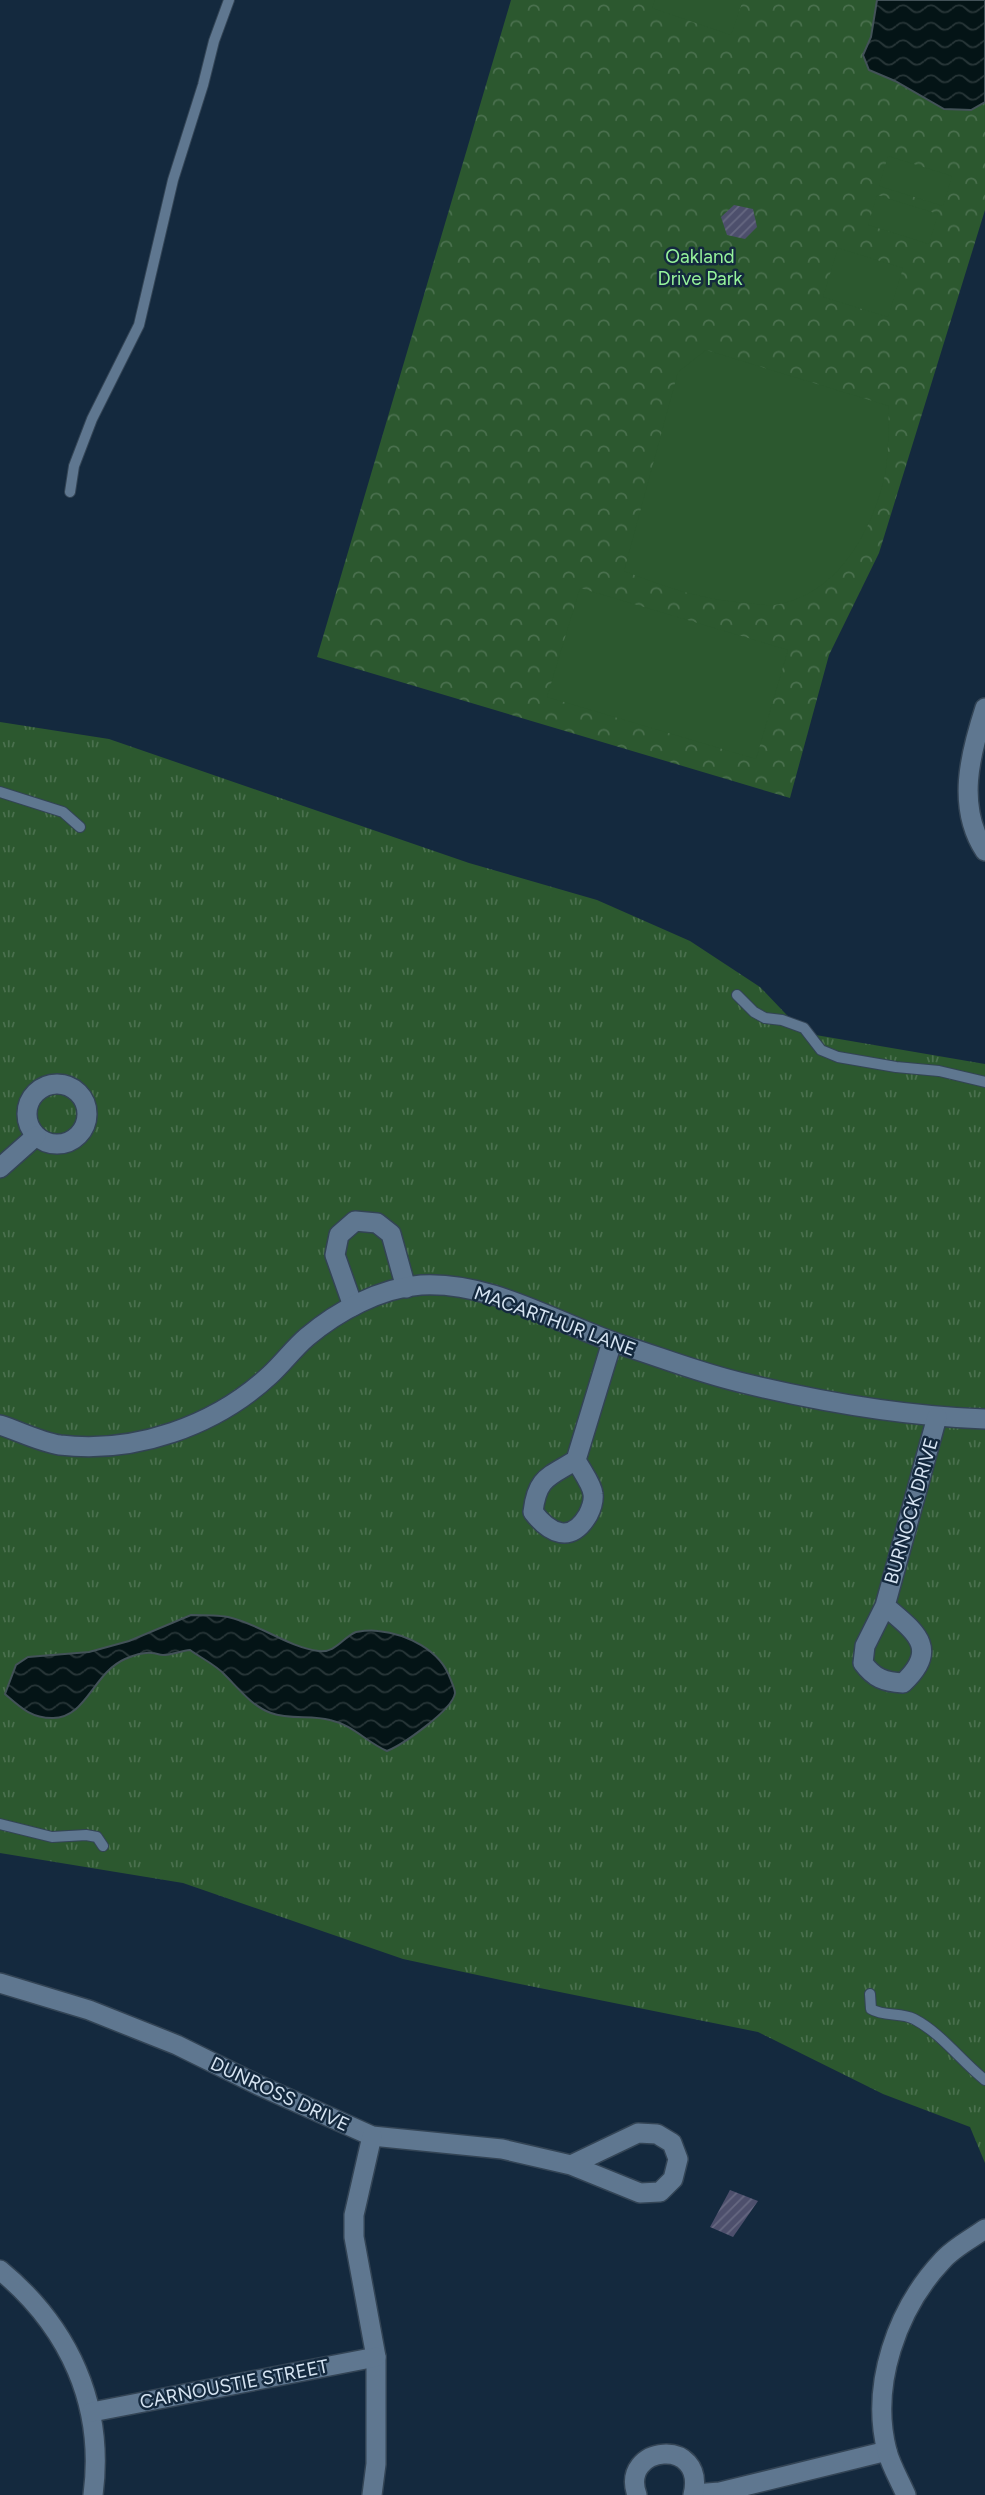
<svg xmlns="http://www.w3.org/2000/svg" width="985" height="2495" viewBox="0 0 985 2495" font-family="Figtree,sans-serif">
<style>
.grass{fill:url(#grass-tufts)}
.forest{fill:url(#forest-crowns)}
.pitch{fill:#2c582f}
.water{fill:url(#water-waves);stroke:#435258;stroke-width:2}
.building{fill:url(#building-hatch)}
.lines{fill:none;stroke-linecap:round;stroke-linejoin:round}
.lane-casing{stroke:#345;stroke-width:12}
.street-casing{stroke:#345;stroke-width:22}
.lane{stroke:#5f7790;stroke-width:10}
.street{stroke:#5f7790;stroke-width:19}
.labels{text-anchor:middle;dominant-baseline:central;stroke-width:5;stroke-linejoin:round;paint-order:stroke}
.park-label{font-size:19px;fill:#96f39b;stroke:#14293e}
.street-label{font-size:19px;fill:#d6e4f2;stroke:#14293e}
</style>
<defs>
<pattern id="grass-tufts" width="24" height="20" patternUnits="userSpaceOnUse" patternTransform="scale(1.75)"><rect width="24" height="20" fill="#2c582f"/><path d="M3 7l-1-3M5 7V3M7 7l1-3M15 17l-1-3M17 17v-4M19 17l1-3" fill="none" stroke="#4a704e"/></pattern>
<pattern id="forest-crowns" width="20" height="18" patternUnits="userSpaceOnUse" patternTransform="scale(1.75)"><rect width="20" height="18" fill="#2c582f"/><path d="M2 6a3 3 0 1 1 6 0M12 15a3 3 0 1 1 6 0" fill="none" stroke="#4a704e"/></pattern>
<pattern id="water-waves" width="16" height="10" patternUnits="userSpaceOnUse" patternTransform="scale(1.75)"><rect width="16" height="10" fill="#041416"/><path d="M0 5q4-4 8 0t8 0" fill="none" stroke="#283638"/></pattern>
<pattern id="building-hatch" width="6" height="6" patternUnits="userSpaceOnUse" patternTransform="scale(1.75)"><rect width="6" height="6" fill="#4d4f6c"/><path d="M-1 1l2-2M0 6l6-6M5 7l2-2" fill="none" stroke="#666881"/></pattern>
</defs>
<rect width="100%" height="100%" fill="#14293e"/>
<path class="grass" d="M0,722L109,739L469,863L597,900L690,941L760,987L804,1033L985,1064V2163L970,2127L883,2094L758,2032L510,1982L403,1959L183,1883L0,1853Z"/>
<path class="forest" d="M511,0H985V210L879,553L829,655L790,798L317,657Z"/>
<g class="pitch">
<path d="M655,0H743L731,35L652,8Z"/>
<path d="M888,156L952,176L943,206L879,186Z"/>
<path d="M877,195L938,214L929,244L868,225Z"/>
<path d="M838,248L903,268L888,317L823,297Z"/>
<path d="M706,350L889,406C888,428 889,453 885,475C872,532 837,596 774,605C766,606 756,604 747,603C703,600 664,587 624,571L678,372Z"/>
<path d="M580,588L788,650L756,759L547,697Z"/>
</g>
<g class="water">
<path d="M877,0H985V102L971,110L944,109L895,81L869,70L863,55L871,37Z"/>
<path d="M191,1615C203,1615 217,1615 228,1617C260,1624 287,1647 319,1651C336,1653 343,1637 356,1632C362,1631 372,1630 378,1631C407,1634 440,1650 450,1678C452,1683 455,1689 455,1693C453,1710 402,1745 387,1751C366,1742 353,1725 330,1720C311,1715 290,1720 271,1713C253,1707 238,1688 225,1675C216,1665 201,1658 190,1650C181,1651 171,1655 163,1655C159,1655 156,1653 152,1653C144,1652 132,1656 125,1659C93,1673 86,1719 52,1718C31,1718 20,1707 5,1694L16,1665L28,1657L89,1652L129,1641Z"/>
</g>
<g class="building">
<path d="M734,205L753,209L757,227L745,239L727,235L721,217Z"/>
<path d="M730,2190L758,2201L733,2237L710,2227Z"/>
</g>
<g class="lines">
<g class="lane-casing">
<g id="lane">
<path d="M70,492L74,466L92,419L139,325L173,180L203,85L214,41L229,0"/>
<path d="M0,792L63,812L80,827"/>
<path d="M737,995L754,1012L765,1018L782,1020L804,1028L821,1050L838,1057L896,1067L939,1071L985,1082"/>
<path d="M0,1824L52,1837L86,1835L97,1837L103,1846"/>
<path d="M870,1994L871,2009C884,2017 901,2012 914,2019C941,2033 961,2061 985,2080"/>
</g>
</g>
<g class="street-casing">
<g id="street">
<path d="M985,708C970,754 956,807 985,851"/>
<circle cx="57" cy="1114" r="30"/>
<path d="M0,1168L36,1136"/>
<path d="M353,1306L335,1255L339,1235L355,1221L377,1223L391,1234L406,1288"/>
<path d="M0,1425C19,1431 40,1442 60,1445C135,1454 215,1426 270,1375C283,1363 294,1348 307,1337C338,1311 380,1288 421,1285C494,1281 561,1326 628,1347C665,1359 701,1373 739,1382C817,1401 905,1416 985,1419"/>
<path d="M576,1460C581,1470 592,1484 593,1494C594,1501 591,1509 588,1515C571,1544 550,1534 533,1512C537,1477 549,1477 576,1460L612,1342"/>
<path d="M885,1606C914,1631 941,1648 903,1683C884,1682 874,1678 863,1663L865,1646L885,1606L937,1417"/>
<path d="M0,1983L89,2010L177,2045L258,2085L372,2136L502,2149L571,2165L640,2193L660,2192L673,2179L678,2159L672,2143L657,2134L638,2133L571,2165"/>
<path d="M372,2136L354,2215V2237L376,2357V2464L372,2495"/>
<path d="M0,2270C69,2327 105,2405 93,2495"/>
<path d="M92,2412L376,2357"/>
<path d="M694,2494L720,2492L887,2451"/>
<path d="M637,2495C619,2445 707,2436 693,2495"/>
<path d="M906,2495C900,2481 891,2466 887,2451C870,2385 897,2309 942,2261C953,2248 971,2239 985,2229"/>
</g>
</g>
<use href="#lane" class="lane"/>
<use href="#street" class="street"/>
</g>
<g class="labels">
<g class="park-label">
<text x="700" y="256">Oakland<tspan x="700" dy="22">Drive Park</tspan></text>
</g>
<g class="street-label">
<text transform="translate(555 1321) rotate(20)">MACARTHUR LANE</text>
<text transform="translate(911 1511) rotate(-74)">BURNOCK DRIVE</text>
<text transform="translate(280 2094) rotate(25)">DUNROSS DRIVE</text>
<text transform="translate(234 2384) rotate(-11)">CARNOUSTIE STREET</text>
</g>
</g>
</svg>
